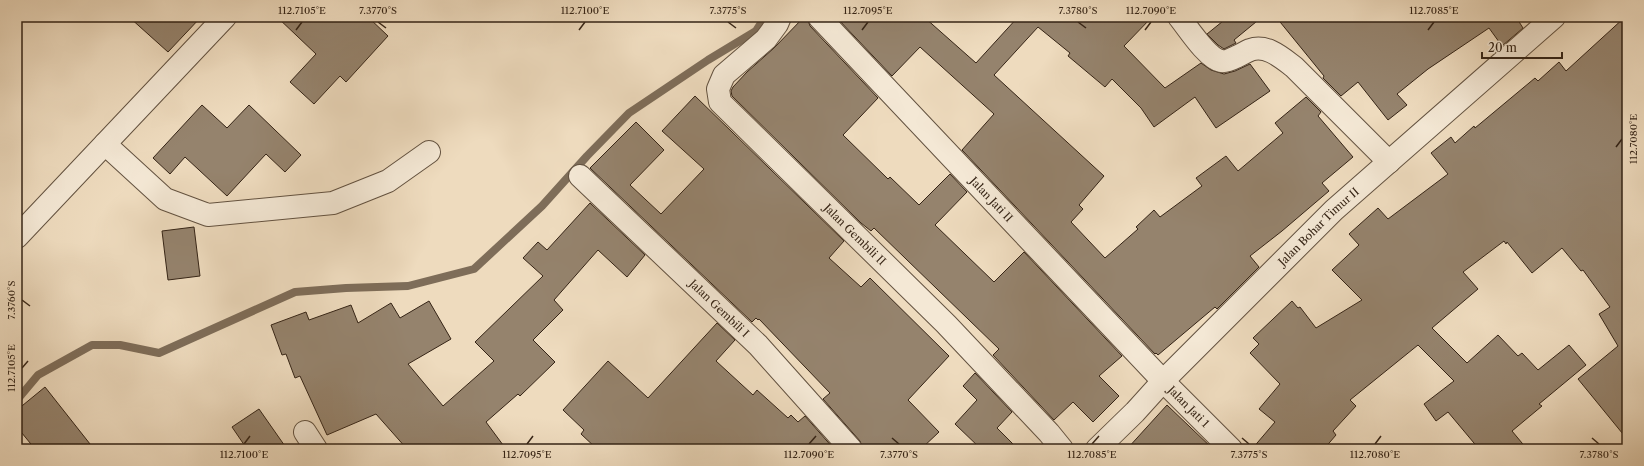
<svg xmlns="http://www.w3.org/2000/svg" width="1644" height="466" viewBox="0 0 1644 466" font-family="'Libre Caslon Text',serif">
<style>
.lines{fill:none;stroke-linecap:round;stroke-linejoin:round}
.stream{stroke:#7e6d59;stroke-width:8}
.building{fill:#95836d;stroke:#352416}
.minor-casing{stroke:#635240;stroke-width:24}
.minor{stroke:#f4e8d5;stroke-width:22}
.ticks{fill:none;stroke:#352416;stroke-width:1.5}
.labels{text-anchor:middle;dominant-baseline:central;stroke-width:3;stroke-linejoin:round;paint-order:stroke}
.street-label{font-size:11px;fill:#352416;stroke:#f4e8d5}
.neatline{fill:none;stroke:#352416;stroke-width:1.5}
.ticks-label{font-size:10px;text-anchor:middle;fill:#352416}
</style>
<rect width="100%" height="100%" fill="#eedbbe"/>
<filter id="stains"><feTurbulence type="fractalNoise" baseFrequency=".005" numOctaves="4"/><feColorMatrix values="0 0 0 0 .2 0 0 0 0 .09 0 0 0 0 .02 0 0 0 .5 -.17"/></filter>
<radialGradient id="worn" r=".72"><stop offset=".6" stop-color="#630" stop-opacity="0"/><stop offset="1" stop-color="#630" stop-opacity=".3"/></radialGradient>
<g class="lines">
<path class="stream" d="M17,400L38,375L92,345H120L159,353L295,292L346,288L408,286L474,269L542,206L587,156L629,113L708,60L756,31L765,17"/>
</g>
<g class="building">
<path d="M129,17H201L168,52Z"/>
<path d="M277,17H368L388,36L346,82L340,76L314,104L290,82L316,54Z"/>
<path d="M804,17H807L810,26L878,98L843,135L888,179L890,177L919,205L950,174L967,192L935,225L994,282L1024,252L1122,356L1099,376L1119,396L1093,422L1073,402L1054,420L993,355L999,349L874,228L871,231L861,223L732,96L731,91L733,87L747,72L774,48Z"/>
<path d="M836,17H924L976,63L1018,17H1152L1124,46L1165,88L1201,63L1211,70L1224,74L1235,71L1250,64L1270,91L1216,128L1195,97L1154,127L1141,108L1112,79L1105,87L1068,56L1070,53L1038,27L994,75L1104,176L1079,205L1083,209L1071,222L1105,258L1138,229L1136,227L1154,210L1160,217L1202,186L1196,178L1226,156L1238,171L1283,133L1275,123L1306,97L1321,112L1318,116L1353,157L1322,183L1329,191L1282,231L1250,256L1259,267L1217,309L1215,307L1158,355L1156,353L1155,354L962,150L994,114L920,47L892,76Z"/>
<path d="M1228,17H1262L1234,40L1236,43L1224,49L1218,45L1207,34Z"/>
<path d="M1276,17H1516L1523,28L1502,46L1489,28L1428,69L1397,94L1407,105L1388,120L1358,82L1341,96L1323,78L1324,76Z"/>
<path d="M1625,17H1627V439L1578,379L1618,346L1599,314L1610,307L1583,270L1581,271L1562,248L1532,273L1507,242L1506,244L1504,241L1463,272L1478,289L1432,328L1467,363L1498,335L1518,356L1522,353L1538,370L1569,345L1586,365L1539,404L1542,406L1512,431L1527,449H1479L1448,412L1436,421L1424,404L1454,381L1418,345L1350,400L1356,406L1333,431L1336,435L1324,449H1252L1275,422L1259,409L1280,384L1250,353L1259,344L1253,338L1292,301L1298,308L1300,307L1316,328L1362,300L1332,270L1359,245L1349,234L1378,208L1388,219L1448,174L1431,153L1451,137L1455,143L1474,126L1475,128L1535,78L1538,81L1559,62L1566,71Z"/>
<path d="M695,96L844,241L829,258L861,287L870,278L949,356L908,400L939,432L921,449H863L860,441L823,399L830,393L759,319L758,320L756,318L752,322L590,168L636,122L664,150L630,185L661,214L704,169L662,131Z"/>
<path d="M202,105L227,128L249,105L301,155L285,172L266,154L227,196L185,157L170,174L153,158Z"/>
<path d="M590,203L645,255L627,277L598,250L554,300L563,310L533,340L555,362L520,396L518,394L486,422L506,449H407L376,414L327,435L300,376L295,378L286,354L282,355L271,325L306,312L309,320L351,305L358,323L391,303L400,318L429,301L451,339L408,364L443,406L494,361L475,342L543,276L523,258L538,242L547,250Z"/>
<path d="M194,227L200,276L168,280L162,231Z"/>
<path d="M717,323L735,340L716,361L753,395L757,390L788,418L791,415L798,422L805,416L834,449H597L581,434L584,430L563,410L608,361L648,398Z"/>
<path d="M975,373L1012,412L997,428L1018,449H981L955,424L977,400L963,386Z"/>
<path d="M45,387L60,406L94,449H35L17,427V410Z"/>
<path d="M1167,405L1213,449H1127Z"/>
<path d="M259,409L287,449H247L232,427Z"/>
</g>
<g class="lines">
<g class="minor-casing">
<g id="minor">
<path id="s1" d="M780,17L777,24L766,39L724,75L718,89L720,102L946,324L1049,433L1062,449"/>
<path id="s2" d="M819,17L1163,381L1231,449"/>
<path d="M1179,17C1188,28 1207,58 1221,61C1226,62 1232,59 1236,57C1241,55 1245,52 1250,50C1267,44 1282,58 1294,67L1389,162"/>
<path d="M105,144L165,199L208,215L333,203L388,181L429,152"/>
<path id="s3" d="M580,176L758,345L851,449"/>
<path d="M17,237L225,17"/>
<path d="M305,432L316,449"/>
<path id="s4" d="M1097,449L1135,412L1163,381L1334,210L1554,17"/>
</g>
</g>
<use href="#minor" class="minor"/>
</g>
<path class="ticks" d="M378,22L386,28M728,22L736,28M1078,22L1086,28M296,30L302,22M579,30L585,22M862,30L868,22M1145,30L1151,22M1428,30L1434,22M1616,147L1622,139M22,300L30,306M22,368L28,361M892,438L899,444M1242,438L1249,444M1592,438L1599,444M244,444L250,436M527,444L533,436M809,444L816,436M1092,444L1099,436M1375,444L1381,436"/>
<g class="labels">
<g class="street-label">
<text stroke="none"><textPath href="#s2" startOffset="251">Jalan Jati II</textPath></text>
<text stroke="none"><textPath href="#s4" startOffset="314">Jalan Bohar Timur II</textPath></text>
<text stroke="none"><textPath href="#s1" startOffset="299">Jalan Gembili II</textPath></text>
<text stroke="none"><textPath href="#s3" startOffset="192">Jalan Gembili I</textPath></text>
<text stroke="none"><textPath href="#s2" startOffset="537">Jalan Jati 1</textPath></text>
</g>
</g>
<rect width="1644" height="466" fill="none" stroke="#eedbbe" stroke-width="44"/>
<path d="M1482 52v6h80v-6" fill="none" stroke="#352416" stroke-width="2"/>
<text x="1488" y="52" font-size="12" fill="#352416" stroke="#f4e8d5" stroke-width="3" paint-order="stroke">20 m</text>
<rect x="22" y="22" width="1600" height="422" class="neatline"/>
<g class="ticks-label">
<text x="302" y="14">112.7105°E</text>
<text x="378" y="14">7.3770°S</text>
<text x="585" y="14">112.7100°E</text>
<text x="728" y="14">7.3775°S</text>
<text x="868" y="14">112.7095°E</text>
<text x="1078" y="14">7.3780°S</text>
<text x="1151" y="14">112.7090°E</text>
<text x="1434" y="14">112.7085°E</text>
<text transform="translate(1633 139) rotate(-90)" y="4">112.7080°E</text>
<text transform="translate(11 300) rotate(-90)" y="4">7.3760°S</text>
<text transform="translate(11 368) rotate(-90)" y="4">112.7105°E</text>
<text x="244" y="458">112.7100°E</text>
<text x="527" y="458">112.7095°E</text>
<text x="809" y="458">112.7090°E</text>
<text x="899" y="458">7.3770°S</text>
<text x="1092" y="458">112.7085°E</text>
<text x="1249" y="458">7.3775°S</text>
<text x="1375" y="458">112.7080°E</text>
<text x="1599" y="458">7.3780°S</text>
</g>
<rect width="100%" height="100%" filter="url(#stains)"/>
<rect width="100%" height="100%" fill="url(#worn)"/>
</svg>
